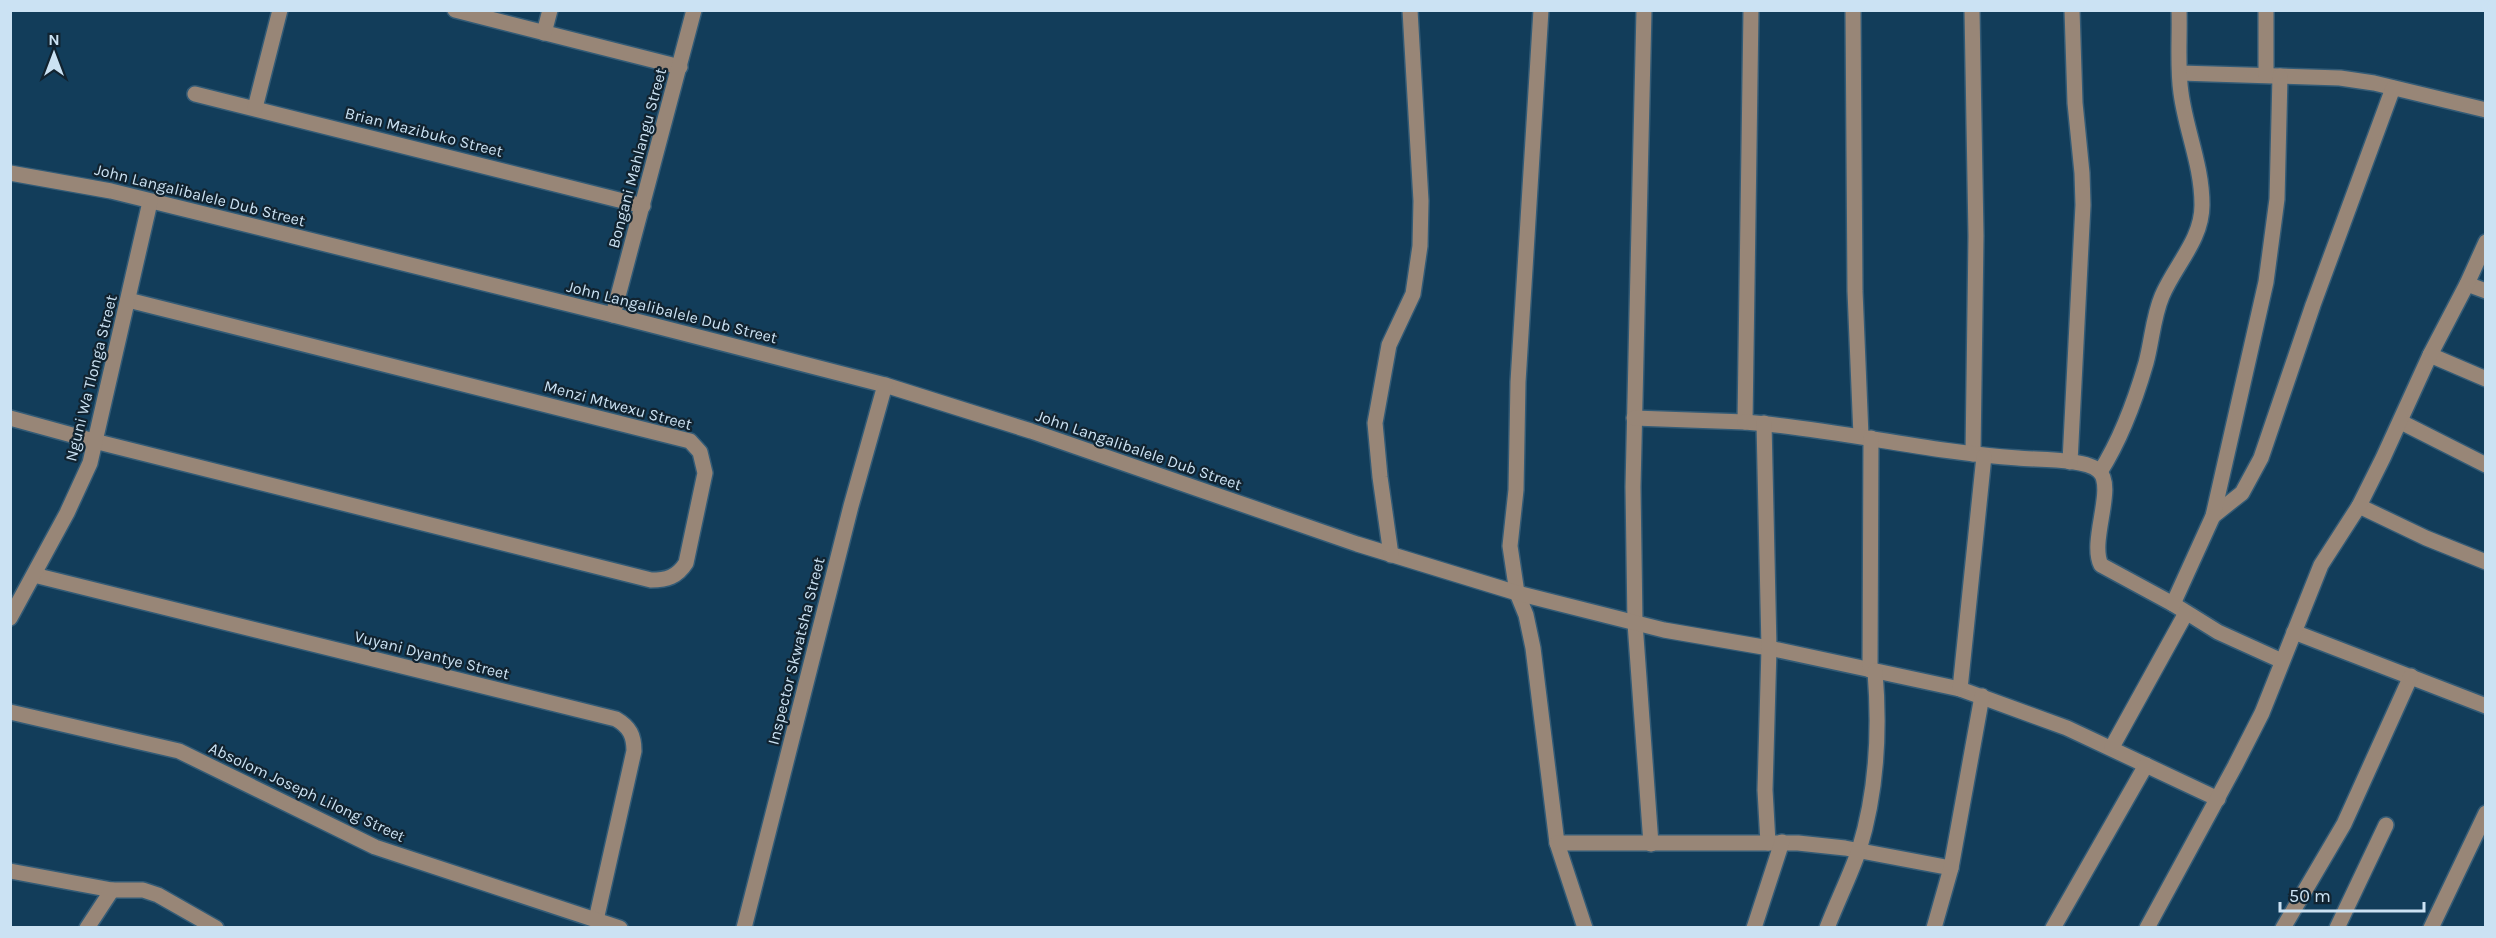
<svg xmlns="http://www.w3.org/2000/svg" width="2496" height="938" viewBox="0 0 2496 938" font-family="Karla,sans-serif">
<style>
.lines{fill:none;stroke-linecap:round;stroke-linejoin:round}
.minor-casing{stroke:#335b76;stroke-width:18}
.minor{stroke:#988677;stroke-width:15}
.labels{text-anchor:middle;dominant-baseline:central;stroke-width:4.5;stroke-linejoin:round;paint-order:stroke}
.street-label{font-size:16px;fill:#cbe2f3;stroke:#112330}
</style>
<rect width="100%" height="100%" fill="#123d5a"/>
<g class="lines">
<g class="minor-casing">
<g id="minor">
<path d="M455,10L680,67"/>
<path d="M1541,10L1518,382L1516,490L1510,546L1517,593L1526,615L1533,648L1557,843L1585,928"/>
<path d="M1644,10L1633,487L1635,623L1651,844"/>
<path d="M1853,10L1855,291L1861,436"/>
<path d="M1972,10L1976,236L1973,454"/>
<path d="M544,33L550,10"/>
<path d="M2180,73L2340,78L2374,83L2486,110"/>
<path d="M2266,75V10"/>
<path d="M195,94L643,206"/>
<path d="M255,108L280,10"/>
<path d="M10,173L111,191L613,315L885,385L1031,431L1357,544L1517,593L1664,630L1769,648L1960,689L2067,728L2218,799"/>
<path d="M2467,284L2486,291"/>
<path d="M613,315L694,10"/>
<path d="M2430,355L2486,379"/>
<path d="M10,418L94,441L651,580C667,580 677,577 686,563L705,473L700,452L690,441L128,300"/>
<path d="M1634,418L1745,422L1751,10"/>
<path d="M1745,422C1837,429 1926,452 2018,458C2036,460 2085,458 2099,471C2116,487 2089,541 2101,565L2173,604L2218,632L2282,661"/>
<path d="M2401,422L2486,465"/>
<path d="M1764,423L1769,648L1765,790L1768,843"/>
<path d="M2070,462L2083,205L2082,173L2075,103L2072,10"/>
<path d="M2100,472C2121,439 2135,401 2146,363C2152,341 2153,317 2162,296C2175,265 2202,240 2202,205C2202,165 2186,131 2181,93C2177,66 2180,37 2179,10"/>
<path d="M2359,506L2426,538L2486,562"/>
<path d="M2213,516L2242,493L2261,458L2313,305L2393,88"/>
<path d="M1391,555L1380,477L1375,423L1389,345L1413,294L1420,246L1421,201L1410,10"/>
<path d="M34,575L616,719C630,727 634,736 634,751L596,920"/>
<path d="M2173,604L2213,516L2266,282L2277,199L2280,76"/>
<path d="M10,618L67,513L90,463L150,202"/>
<path d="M2294,632L2486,706"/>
<path d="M1870,670L1871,438"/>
<path d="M1960,689L1984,456"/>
<path d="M10,712L179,751L375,847L620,928"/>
<path d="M2112,747L2186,613"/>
<path d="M1557,843H1798L1845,848L1951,868"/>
<path d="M10,871L112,890H143L158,895L216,928"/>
<path d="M87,928L112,890"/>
<path d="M744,928L851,506L885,385"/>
<path d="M1754,928L1782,842"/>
<path d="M1827,928C1837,902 1850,876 1859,850C1877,792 1880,732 1875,671"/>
<path d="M1934,928L1951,868L1982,696"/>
<path d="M2053,928L2146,765"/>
<path d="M2147,928L2235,766L2262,713L2321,565L2359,506L2383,458L2430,355L2467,284L2486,242"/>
<path d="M2283,928L2344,824L2411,676"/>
<path d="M2337,928L2386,825"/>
<path d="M2431,928L2486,813"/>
</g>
</g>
<use href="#minor" class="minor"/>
</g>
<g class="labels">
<g class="street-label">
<text transform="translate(424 132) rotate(14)">Brian Mazibuko Street</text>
<text transform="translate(637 158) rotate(-75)">Bongani Mahlangu Street</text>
<text transform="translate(200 195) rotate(14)">John Langalibalele Dub Street</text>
<text transform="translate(672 312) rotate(14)">John Langalibalele Dub Street</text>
<text transform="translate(91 378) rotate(-76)">Nguni Wa Tlonga Street</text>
<text transform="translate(618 405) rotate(15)">Menzi Mtwexu Street</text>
<text transform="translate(1139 450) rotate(19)">John Langalibalele Dub Street</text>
<text transform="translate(796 651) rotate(-76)">Inspector Skwatsha Street</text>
<text transform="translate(432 655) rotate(14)">Vuyani Dyantye Street</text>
<text transform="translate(307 792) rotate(25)">Absolom Joseph Lilong Street</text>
</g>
</g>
<rect width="2496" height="938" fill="none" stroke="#cbe2f3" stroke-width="24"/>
<g transform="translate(54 54)" stroke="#112330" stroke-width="4.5" paint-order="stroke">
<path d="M0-4.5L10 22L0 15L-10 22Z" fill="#cbe2f3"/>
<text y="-9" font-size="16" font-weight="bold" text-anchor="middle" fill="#cbe2f3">N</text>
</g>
<path d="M2280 902v9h144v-9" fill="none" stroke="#cbe2f3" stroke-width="3"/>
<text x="2289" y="902" font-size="18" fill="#cbe2f3" stroke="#112330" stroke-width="4.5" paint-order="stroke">50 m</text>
</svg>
